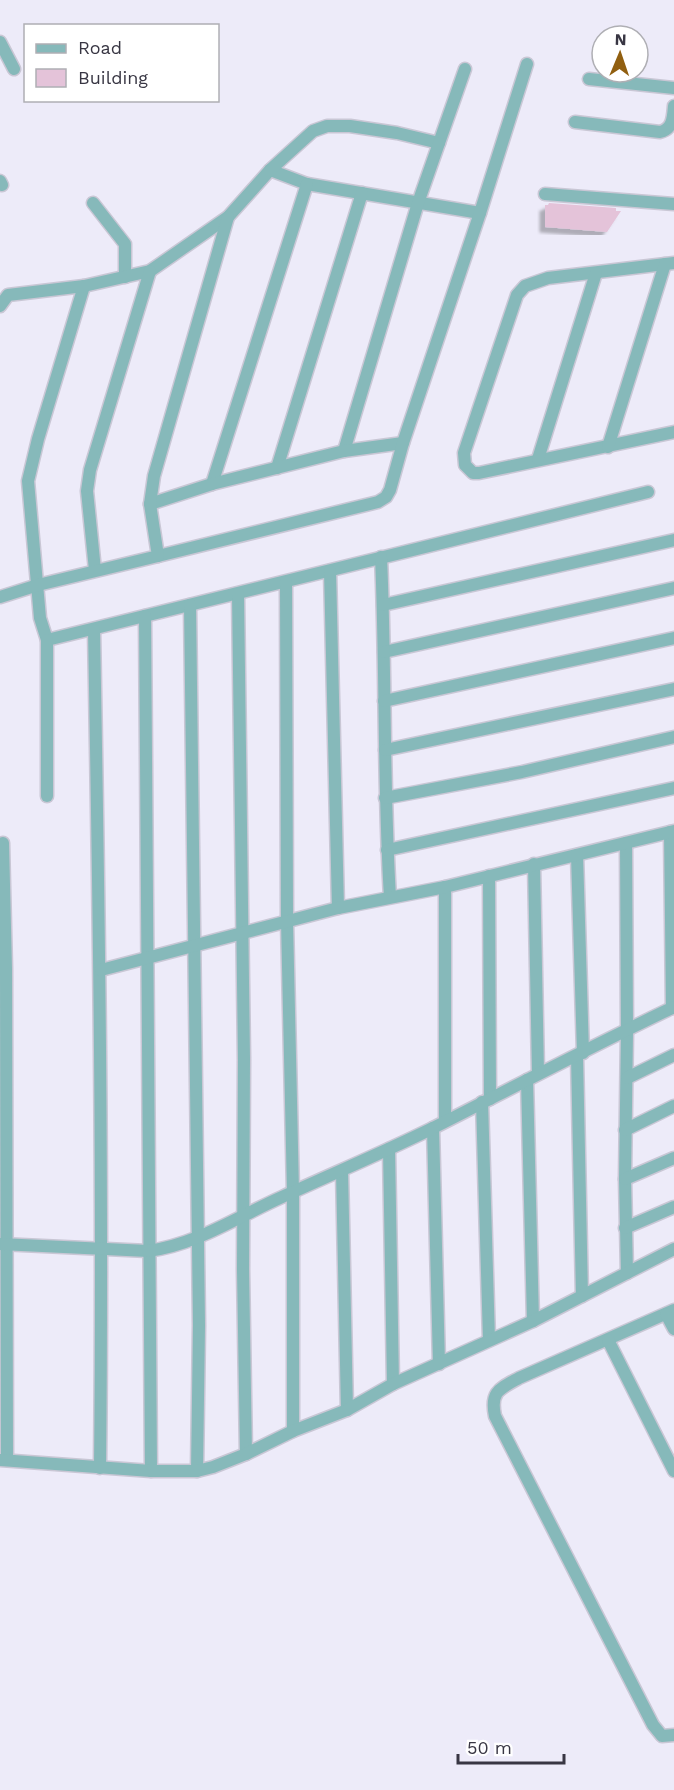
<svg xmlns="http://www.w3.org/2000/svg" width="674" height="1790" viewBox="0 0 674 1790" font-family="'Work Sans',sans-serif">
<style>
.building{fill:#e4c3d9;filter:url(#shadow)}
.lines{fill:none;stroke-linecap:round;stroke-linejoin:round}
.minor-casing{stroke:#c9c7d5;stroke-width:15}
.minor{stroke:#86b9ba;stroke-width:12}
</style>
<defs>
<filter id="shadow"><feDropShadow dx="-5.5" dy="5.5" stdDeviation="1.5" flood-color="#0004"/></filter>
</defs>
<rect width="100%" height="100%" fill="#edebf9"/>
<path class="building" d="M549,203L616,208V211H621L607,232L545,227V205H548Z"/>
<g class="lines">
<g class="minor-casing">
<g id="minor">
<path d="M0,42L14,69"/>
<path d="M589,79L674,88"/>
<path d="M575,122L660,132C673,129 673,117 674,106"/>
<path d="M270,170L307,184L480,213"/>
<path d="M0,181L2,185"/>
<path d="M545,194L674,204"/>
<path d="M93,203L125,244V277"/>
<path d="M674,263L548,278L525,286L517,295L464,453L465,465L473,473H479L674,432"/>
<path d="M84,286L38,439L28,481L40,618L47,640L648,492"/>
<path d="M0,306L8,295L84,286L150,271L228,217L270,170L313,131L327,126H350L397,133L439,143L465,69"/>
<path d="M608,447L665,264"/>
<path d="M344,451L418,203L439,143"/>
<path d="M538,459L596,273"/>
<path d="M277,468L362,193"/>
<path d="M212,484L307,184"/>
<path d="M150,504L212,484L344,451L403,443"/>
<path d="M158,556L378,502L386,497L390,490L403,443L480,213L527,64"/>
<path d="M381,557C386,670 383,784 390,897"/>
<path d="M95,570L87,491L90,470L150,271"/>
<path d="M330,571L338,908"/>
<path d="M286,582L287,921L293,1192V1431"/>
<path d="M238,594L244,1059L243,1269L246,1454"/>
<path d="M0,597L38,585L158,556L150,504L154,476L228,217"/>
<path d="M190,605L199,1325L197,1471"/>
<path d="M383,605L674,540"/>
<path d="M145,616L151,1471"/>
<path d="M94,630C99,910 103,1189 100,1468"/>
<path d="M384,652L674,588"/>
<path d="M384,701L674,638"/>
<path d="M385,750L674,689"/>
<path d="M47,796V640"/>
<path d="M385,798L522,772L674,737"/>
<path d="M670,832L672,1008"/>
<path d="M3,843L6,970L7,1460"/>
<path d="M626,843L627,1031L625,1179L627,1273"/>
<path d="M387,850L674,788"/>
<path d="M577,855L583,1053"/>
<path d="M534,864L538,1073"/>
<path d="M489,876L490,1099"/>
<path d="M445,887V1120"/>
<path d="M101,970L338,908L445,887L674,831"/>
<path d="M577,1056L582,1296"/>
<path d="M627,1078L674,1055"/>
<path d="M527,1080L533,1321"/>
<path d="M482,1102L489,1340"/>
<path d="M433,1128L439,1364"/>
<path d="M625,1130L674,1106"/>
<path d="M389,1149L393,1384"/>
<path d="M342,1171L347,1410"/>
<path d="M625,1179L674,1158"/>
<path d="M625,1228L674,1207"/>
<path d="M0,1244L148,1251C196,1245 239,1216 282,1197C332,1174 382,1153 431,1129C512,1088 592,1046 674,1007"/>
<path d="M674,1310L519,1378C499,1389 490,1392 495,1416L653,1725L662,1736L674,1735"/>
<path d="M666,1314L674,1329"/>
<path d="M608,1340L674,1471"/>
<path d="M0,1460L151,1471H197L213,1467L246,1454L293,1431L347,1410L393,1384L533,1321L674,1249"/>
</g>
</g>
<use href="#minor" class="minor"/>
</g>
<rect x="24" y="24" width="195" height="78" fill="#ffffff" stroke="#afafb4" stroke-width="1.5"/>
<rect x="36" y="44" width="30" height="9" fill="#86b9ba" stroke="#afafb4" stroke-width="1.5"/>
<text x="78" y="54" font-size="18" fill="#383643">Road</text>
<rect x="36" y="69" width="30" height="18" fill="#e4c3d9" stroke="#afafb4" stroke-width="1.5"/>
<text x="78" y="84" font-size="18" fill="#383643">Building</text>
<g transform="translate(620 54) rotate(2)"><circle r="28" fill="#ffffff" stroke="#afafb4" stroke-width="1.5"/>
<path d="M0-4.5L10 22L0 15L-10 22Z" fill="#915f10"/>
<text y="-9" font-size="16" font-weight="bold" text-anchor="middle" fill="#383643">N</text>
</g>
<path d="M458 1754v9h106v-9" fill="none" stroke="#383643" stroke-width="3"/>
<text x="467" y="1754" font-size="18" fill="#383643" stroke="#ffffff" stroke-width="4.5" paint-order="stroke">50 m</text>
</svg>
